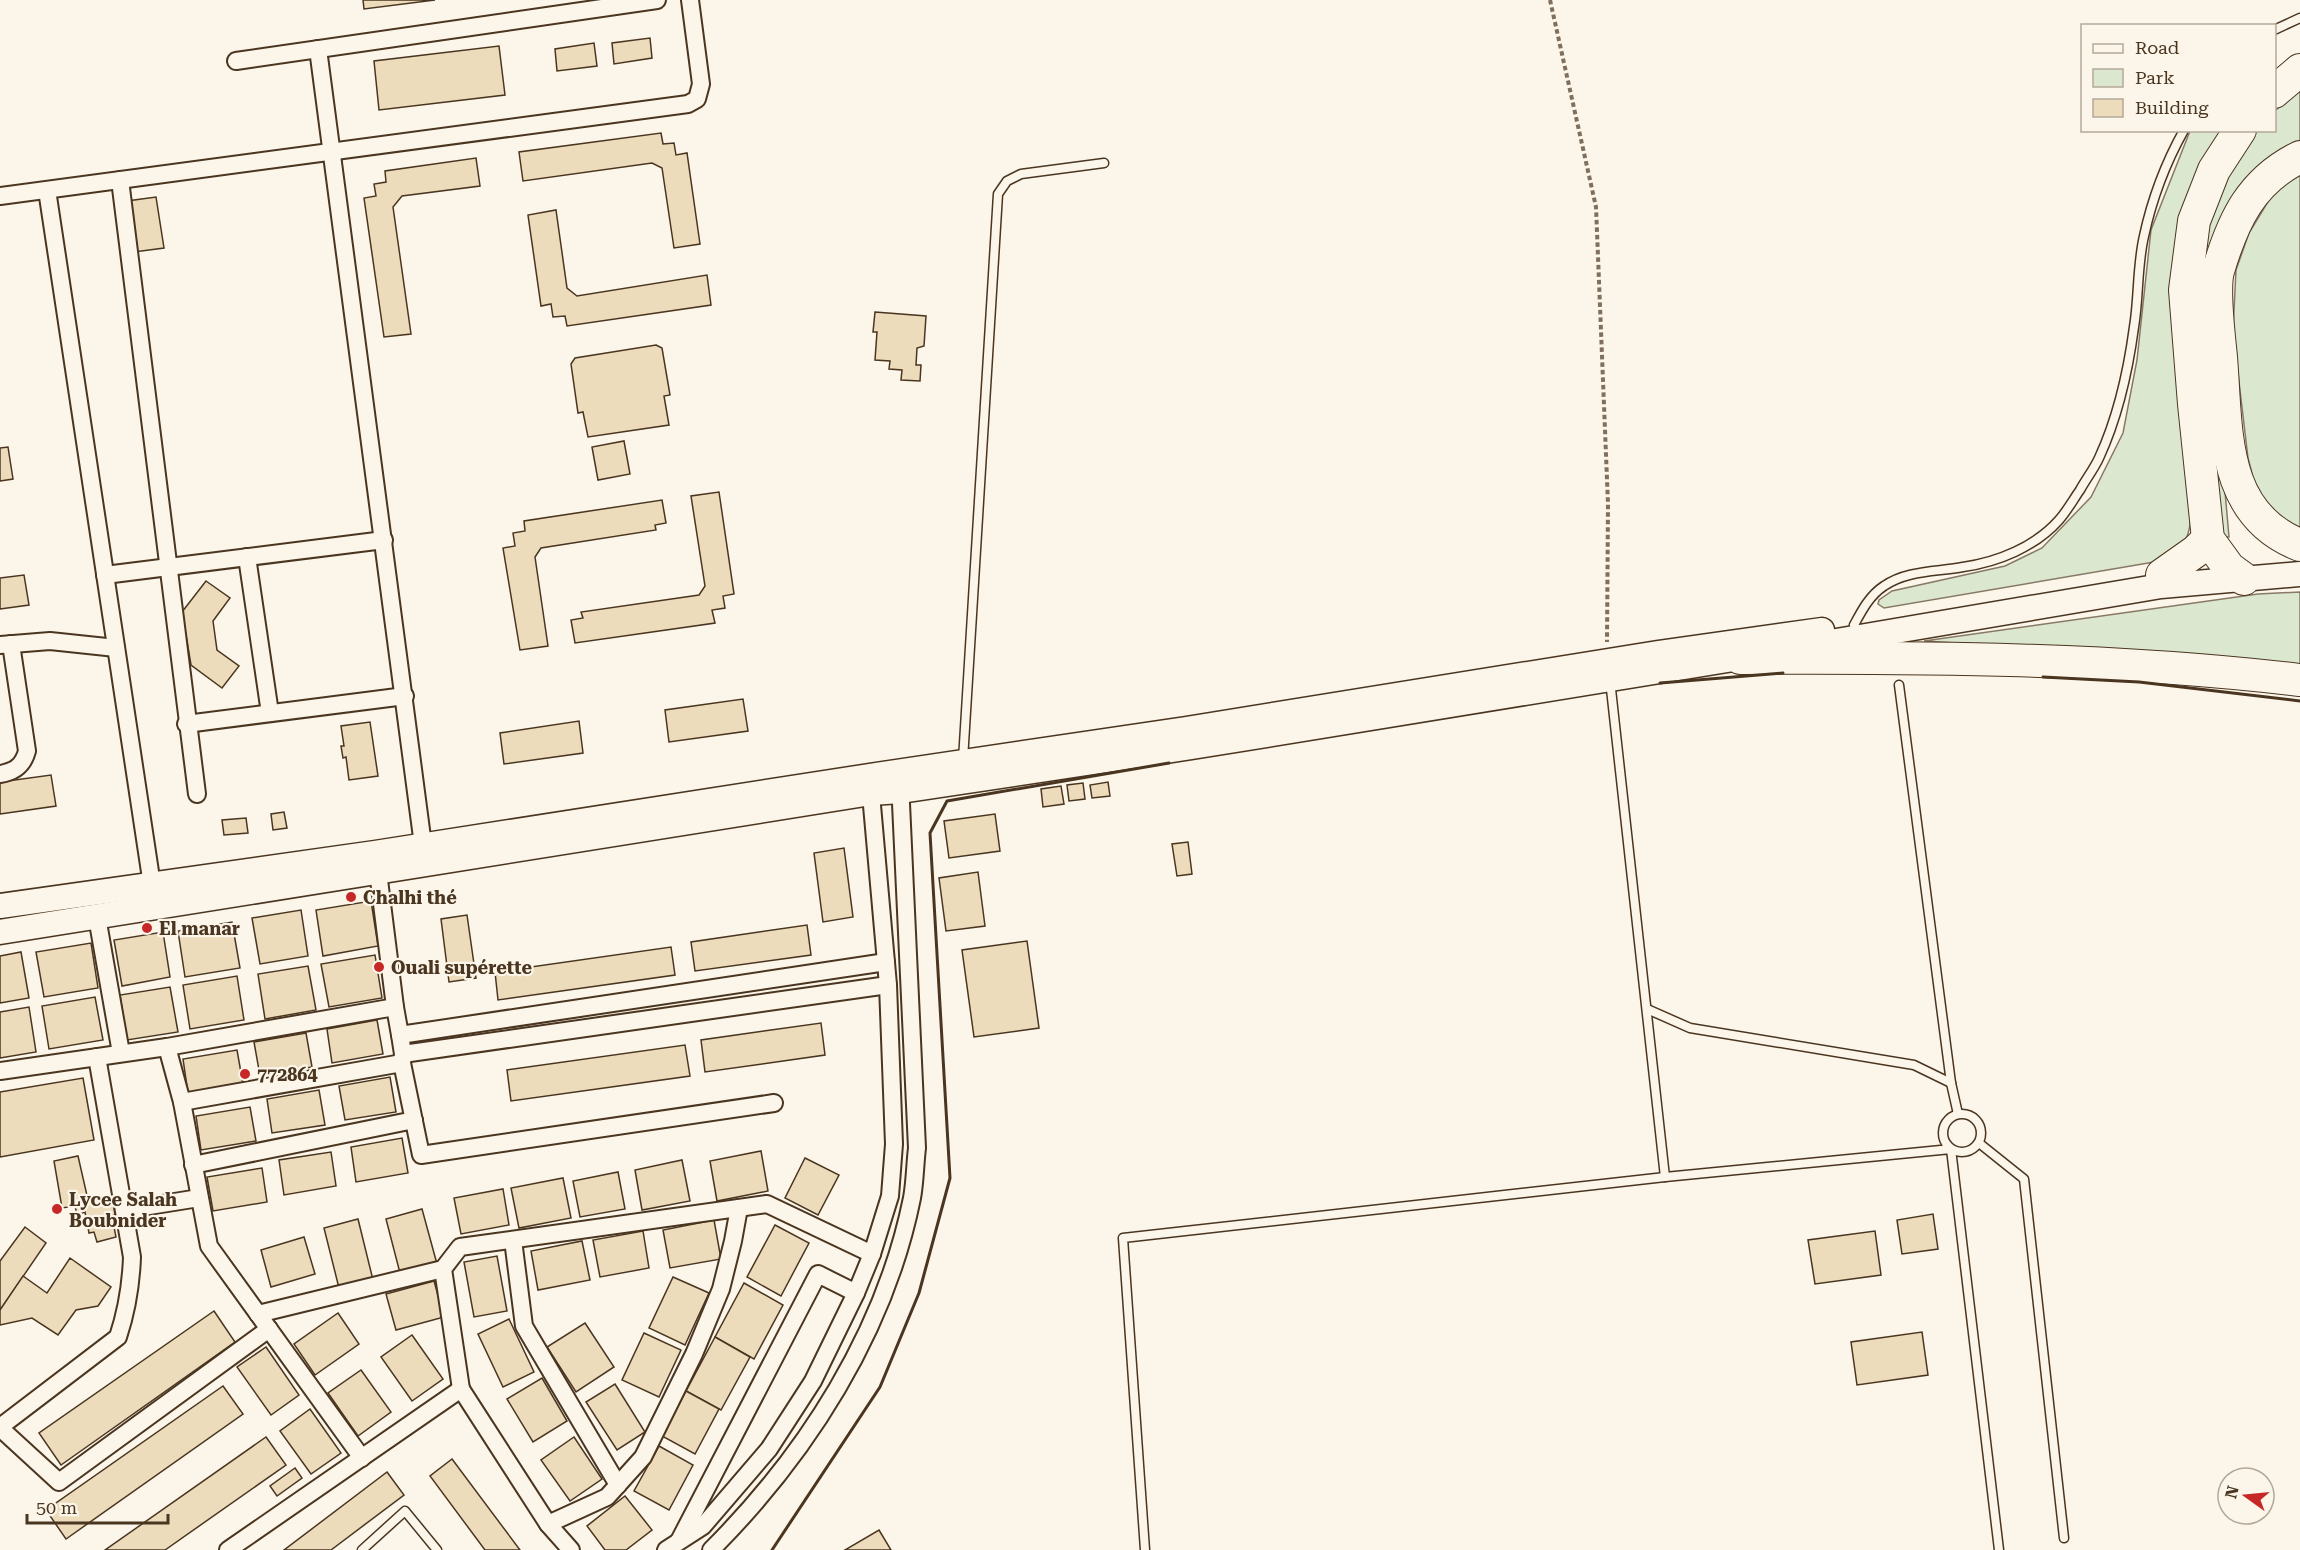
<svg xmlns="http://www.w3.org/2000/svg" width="2300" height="1550" viewBox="0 0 2300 1550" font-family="'Roboto Serif',serif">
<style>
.green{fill:#dce7d0;stroke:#887966;stroke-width:1.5}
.building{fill:#ecdcbc;stroke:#4a3520;stroke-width:1.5}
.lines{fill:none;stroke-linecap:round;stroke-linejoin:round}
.service-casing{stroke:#4a3520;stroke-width:11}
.minor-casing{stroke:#4a3520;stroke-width:20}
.secondary-casing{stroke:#4a3520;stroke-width:27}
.motorway-casing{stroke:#4a3520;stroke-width:34}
.path{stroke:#7f6f5c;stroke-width:4;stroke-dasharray:4.5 3;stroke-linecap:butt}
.service{stroke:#fbf6e9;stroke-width:8}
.minor{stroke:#fbf6e9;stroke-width:16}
.secondary{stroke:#fbf6e9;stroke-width:24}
.motorway{stroke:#fbf6e9;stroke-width:32}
.wall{stroke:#4a3520;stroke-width:3}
.poi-dot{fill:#c62828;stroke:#fbf6e9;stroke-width:2}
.labels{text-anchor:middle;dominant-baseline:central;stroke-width:4.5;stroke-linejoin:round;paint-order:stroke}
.poi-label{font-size:18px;font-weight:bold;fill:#4a3520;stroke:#fbf6e9;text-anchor:start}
</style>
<rect width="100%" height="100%" fill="#fbf6e9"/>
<g class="green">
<path d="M2300,88V146L2207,287L2229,537H2222L2199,287L2206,229L2223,185L2252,136L2257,131L2274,130L2275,111Z"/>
<path d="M2190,131H2227L2207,167L2192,506C2189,539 2189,543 2160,561L1884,608L1878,604L1879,600L1892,591L2005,566L2042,548L2091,497L2123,433L2137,360L2151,230Z"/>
<path d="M2300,172V529L2276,515L2256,489L2248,458L2233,331L2236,270L2249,233L2272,195Z"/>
<path d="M2300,592V667L2234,660L1924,641L2258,594Z"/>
</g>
<g class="building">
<path d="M363,0H435L364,9Z"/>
<path d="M650,38L652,58L614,64L612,43Z"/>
<path d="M594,43L597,66L557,71L555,49Z"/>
<path d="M499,46L505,95L379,110L374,61Z"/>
<path d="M661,133L663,144L674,143L676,155L687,153L700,244L674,248L662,168L652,163L523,181L519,152Z"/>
<path d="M476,158L480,186L402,196L393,207L411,334L384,337L364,198L376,196L374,184L386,182L385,171Z"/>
<path d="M156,197L164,248L134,252L127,201Z"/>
<path d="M556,210L567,288L577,296L707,275L711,305L567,326L565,316L553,317L551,304L541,306L528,215Z"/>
<path d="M875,312L926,316L924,346L917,348L916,365H921L920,381L901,380L902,370L889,369L890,361L875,360L877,332H873Z"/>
<path d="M656,345L662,348L670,395L664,396L669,425L588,437L583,412L578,413L571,364L575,358Z"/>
<path d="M624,441L630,474L598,480L592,447Z"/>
<path d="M8,447L13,479L0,481V448Z"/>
<path d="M719,492L734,594L723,596L725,608L712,610L715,623L575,643L571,620L583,618L581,612L699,595L705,586L691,496Z"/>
<path d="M662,500L666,523L655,525L656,530L541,548L535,557L548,646L520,650L503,548L515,546L513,533L525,531L524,521Z"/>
<path d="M24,575L29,605L0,609V578Z"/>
<path d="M206,581L230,598L213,621L217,650L239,666L222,688L191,665L182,612Z"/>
<path d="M743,699L748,731L669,742L665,710Z"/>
<path d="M579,721L583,753L504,764L500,733Z"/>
<path d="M370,722L378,776L349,780L346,757L343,758L341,746H344L341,726Z"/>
<path d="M51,775L56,806L0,814V782Z"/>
<path d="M1108,782L1110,796L1092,798L1090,785Z"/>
<path d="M1083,783L1085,799L1069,801L1067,785Z"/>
<path d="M1061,786L1064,804L1043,807L1041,789Z"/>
<path d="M284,812L287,828L273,830L271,814Z"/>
<path d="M995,814L1000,851L949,858L944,821Z"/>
<path d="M246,818L248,833L224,835L222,820Z"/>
<path d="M1188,842L1192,874L1177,876L1172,844Z"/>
<path d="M844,848L853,917L823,922L814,853Z"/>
<path d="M978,872L985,926L946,931L939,878Z"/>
<path d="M371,901L378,946L323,956L316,910Z"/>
<path d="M301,910L308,956L260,964L252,918Z"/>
<path d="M467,915L476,978L449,982L441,919Z"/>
<path d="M232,922L240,968L185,977L178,931Z"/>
<path d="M807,925L811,955L695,971L691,942Z"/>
<path d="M163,932L170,977L122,986L114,940Z"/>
<path d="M1027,941L1039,1028L974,1037L962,950Z"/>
<path d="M91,943L98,988L44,997L36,952Z"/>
<path d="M671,947L675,975L498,1000L495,972Z"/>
<path d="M21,952L29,998L0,1003V956Z"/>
<path d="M375,955L382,998L329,1007L321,964Z"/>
<path d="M308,966L316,1010L265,1019L258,974Z"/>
<path d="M237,976L244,1020L190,1029L183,985Z"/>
<path d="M170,987L178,1032L127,1040L120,995Z"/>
<path d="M95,997L103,1040L49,1049L42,1006Z"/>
<path d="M29,1007L36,1052L0,1058V1012Z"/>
<path d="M377,1020L383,1054L332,1063L327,1029Z"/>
<path d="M821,1023L825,1055L705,1072L701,1040Z"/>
<path d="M306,1033L312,1067L260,1076L254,1042Z"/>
<path d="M685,1045L690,1076L511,1101L507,1070Z"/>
<path d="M237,1050L243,1084L188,1093L183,1059Z"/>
<path d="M390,1077L396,1112L345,1120L339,1086Z"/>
<path d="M83,1078L94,1140L0,1157V1092Z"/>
<path d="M319,1090L325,1125L272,1133L267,1099Z"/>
<path d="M250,1107L256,1141L201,1150L196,1116Z"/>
<path d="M402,1138L408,1173L356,1182L351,1147Z"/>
<path d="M761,1151L768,1191L717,1201L710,1161Z"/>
<path d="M331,1152L336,1186L284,1195L279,1160Z"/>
<path d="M78,1156L88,1200L98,1203L113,1200L115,1214L112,1217L116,1237L97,1242L94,1232L89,1233L85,1212L77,1215L75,1206L62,1208L54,1161Z"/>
<path d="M805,1158L839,1175L818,1215L785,1198Z"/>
<path d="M682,1160L690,1201L642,1210L635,1170Z"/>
<path d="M262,1168L267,1202L213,1211L207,1177Z"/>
<path d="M618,1172L625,1209L580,1217L573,1181Z"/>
<path d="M563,1178L571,1218L519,1228L511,1188Z"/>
<path d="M503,1189L509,1225L461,1234L454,1198Z"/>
<path d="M422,1209L437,1264L400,1273L386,1219Z"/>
<path d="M1933,1214L1938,1249L1902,1254L1897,1220Z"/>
<path d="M358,1219L373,1280L339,1288L324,1228Z"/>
<path d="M714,1220L721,1259L670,1268L663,1230Z"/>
<path d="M775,1225L809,1243L781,1296L747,1277Z"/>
<path d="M25,1227L46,1243L0,1310V1261Z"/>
<path d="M643,1231L649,1268L600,1277L593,1240Z"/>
<path d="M1875,1231L1881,1275L1815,1284L1808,1240Z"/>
<path d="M304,1237L315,1274L271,1287L261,1250Z"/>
<path d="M582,1241L590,1280L538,1290L531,1251Z"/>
<path d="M497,1256L507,1311L474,1317L464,1262Z"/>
<path d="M70,1258L111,1287L98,1306L76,1310L58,1335L32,1318L0,1325V1310L23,1276L47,1293Z"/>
<path d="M673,1277L709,1293L685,1345L649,1328Z"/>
<path d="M434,1281L444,1317L396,1330L386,1294Z"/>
<path d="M744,1283L783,1305L754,1359L715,1337Z"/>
<path d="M214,1311L235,1342L61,1465L39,1433Z"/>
<path d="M338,1313L359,1344L315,1375L294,1344Z"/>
<path d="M509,1319L534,1372L503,1387L478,1334Z"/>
<path d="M585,1323L614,1367L576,1392L547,1347Z"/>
<path d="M1922,1332L1928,1375L1857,1385L1851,1342Z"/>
<path d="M644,1333L681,1350L659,1397L622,1380Z"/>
<path d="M412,1335L443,1379L412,1401L381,1357Z"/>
<path d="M715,1337L750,1357L721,1410L686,1391Z"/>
<path d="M266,1347L299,1395L271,1415L237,1367Z"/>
<path d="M361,1370L391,1412L358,1436L328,1393Z"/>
<path d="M542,1378L567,1421L533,1442L507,1399Z"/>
<path d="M615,1384L645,1432L617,1450L586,1402Z"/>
<path d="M223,1386L243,1414L66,1539L46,1510Z"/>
<path d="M686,1391L719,1409L695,1454L662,1436Z"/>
<path d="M310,1409L341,1453L311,1474L280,1431Z"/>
<path d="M266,1437L286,1465L165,1550H105Z"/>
<path d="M574,1437L602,1479L570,1501L541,1460Z"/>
<path d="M659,1446L693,1465L669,1510L634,1491Z"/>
<path d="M452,1459L520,1550H485L430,1476Z"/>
<path d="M295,1468L302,1478L277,1496L270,1486Z"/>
<path d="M387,1472L404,1495L331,1550H284Z"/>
<path d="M625,1496L652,1530L626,1550H605L587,1526Z"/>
<path d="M879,1530L891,1550H845Z"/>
</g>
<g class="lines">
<g class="service-casing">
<g id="service">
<path d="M2274,30L2300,18"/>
<path d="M1854,625C1862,610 1870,595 1884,586C1907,570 1937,572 1963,567C1998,562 2035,547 2059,520C2067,511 2073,500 2080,490C2086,479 2094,469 2099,458C2118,417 2128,372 2134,327C2139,297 2137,266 2144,236C2152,199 2165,164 2184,130"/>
<path d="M1610,680L1665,1177"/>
<path d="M1899,685L1951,1083L1958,1114"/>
<path d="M963,760L998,194L1007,181L1021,174L1104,163"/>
<path d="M1647,1009L1690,1028L1914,1065L1951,1083"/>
<circle cx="1962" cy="1133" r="19"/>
<path d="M1979,1143L2024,1179L2064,1538"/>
<path d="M362,1550L405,1511L437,1550"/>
<path d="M1145,1550L1123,1238L1665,1177L1951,1149L1999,1550"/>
</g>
</g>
<g class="minor-casing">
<g id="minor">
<path d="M318,49L423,845"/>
<path d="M236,61L657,0"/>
<path d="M120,180L197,794"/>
<path d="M47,190L152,885"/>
<path d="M0,196L688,104L697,99L701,84L690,0"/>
<path d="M247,557L270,713"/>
<path d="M105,575L384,540"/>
<path d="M0,645L50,641L116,648"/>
<path d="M186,724L405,696"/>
<path d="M0,774C14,772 23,766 27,751L11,644"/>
<path d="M97,917L121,1053"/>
<path d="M395,1007L400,1035L886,962"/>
<path d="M400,1035L403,1054L888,985"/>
<path d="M403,1054L402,1063L421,1155L774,1103"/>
<path d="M0,1071L167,1047"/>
<path d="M182,1102L402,1063"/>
<path d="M193,1165L414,1120"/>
<path d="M124,1210L199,1198"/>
<path d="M513,1240L524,1326L618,1485"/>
<path d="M258,1314L443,1269"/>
<path d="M461,1389L443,1269L460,1247L767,1204L872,1254"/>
<path d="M0,1427L118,1337C127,1310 131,1284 132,1257L97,1057"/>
<path d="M0,1428L59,1482L269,1329"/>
<path d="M362,1458L209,1246L182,1102L167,1047L395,1007L378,872"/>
<path d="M548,1524L607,1497L643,1457L694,1354L721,1289L733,1241L739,1208"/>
<path d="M679,1541L818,1274L856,1293"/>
<path d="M228,1550L461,1389L548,1524L571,1550"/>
<path d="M666,1550L703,1526L769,1449L813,1381L856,1293L872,1254L890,1196L894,1144L888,985L870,783"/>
<path d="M711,1550C807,1454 885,1332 912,1198C915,1182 915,1164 917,1148L900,782"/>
</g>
</g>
<g class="secondary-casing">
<g id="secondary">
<path d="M1801,647L2161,586L2300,574"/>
<path d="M0,906L375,853L869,776L1186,729L1658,653L1822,630"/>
<path d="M0,932L871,793L901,791L1192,747L1758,655"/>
</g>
</g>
<g class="motorway-casing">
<g id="motorway">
<path d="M2274,92L2300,70"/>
<path d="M2240,130L2214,170L2194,221L2185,290L2194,404L2208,539L2229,568L2244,579"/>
<path d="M2300,157C2251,181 2233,220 2218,271C2213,290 2219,336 2221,357C2227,429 2220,514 2300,545"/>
<path d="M2162,575L2196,551L2208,539"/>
<path d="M1740,658C1927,657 2114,658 2300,680"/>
</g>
</g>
<path class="path" d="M1550,0L1596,207L1608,504L1607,642"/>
<use href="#service" class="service"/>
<use href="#minor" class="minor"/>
<use href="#secondary" class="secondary"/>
<use href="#motorway" class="motorway"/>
<g class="wall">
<path d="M2043,677L2139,682L2300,701"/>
<path d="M1660,683L1783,673"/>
<path d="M772,1550L880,1387L919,1293L950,1178L930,833L947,801L1169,763"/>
</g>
</g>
<g class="poi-dot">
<circle cx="351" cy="897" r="6"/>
<circle cx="147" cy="928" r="6"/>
<circle cx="379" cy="967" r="6"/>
<circle cx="245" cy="1074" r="6"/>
<circle cx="57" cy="1209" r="6"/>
</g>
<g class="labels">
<g class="poi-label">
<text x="363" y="897">Chalhi thé</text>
<text x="159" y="928">El manar</text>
<text x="391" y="967">Ouali supérette</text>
<text x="257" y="1074">772864</text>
<text x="69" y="1199">Lycee Salah<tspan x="69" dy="21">Boubnider</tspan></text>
</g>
</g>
<rect x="2081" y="24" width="195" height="108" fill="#fbf6e9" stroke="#b4a999" stroke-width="1.5"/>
<rect x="2093" y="44" width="30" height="9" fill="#fbf6e9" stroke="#b4a999" stroke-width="1.5"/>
<text x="2135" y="54" font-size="18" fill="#4a3520">Road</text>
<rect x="2093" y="69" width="30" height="18" fill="#dce7d0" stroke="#b4a999" stroke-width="1.5"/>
<text x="2135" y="84" font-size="18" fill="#4a3520">Park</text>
<rect x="2093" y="99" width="30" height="18" fill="#ecdcbc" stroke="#b4a999" stroke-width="1.5"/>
<text x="2135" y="114" font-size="18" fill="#4a3520">Building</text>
<g transform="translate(2246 1496) rotate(285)"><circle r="28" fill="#fbf6e9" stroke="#b4a999" stroke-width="1.5"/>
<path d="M0-4.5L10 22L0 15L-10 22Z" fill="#c62828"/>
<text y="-9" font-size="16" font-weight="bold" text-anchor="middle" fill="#4a3520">N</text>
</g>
<path d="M27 1514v9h141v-9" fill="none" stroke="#4a3520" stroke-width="3"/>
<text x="36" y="1514" font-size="18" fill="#4a3520" stroke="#fbf6e9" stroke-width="4.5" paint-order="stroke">50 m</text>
</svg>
